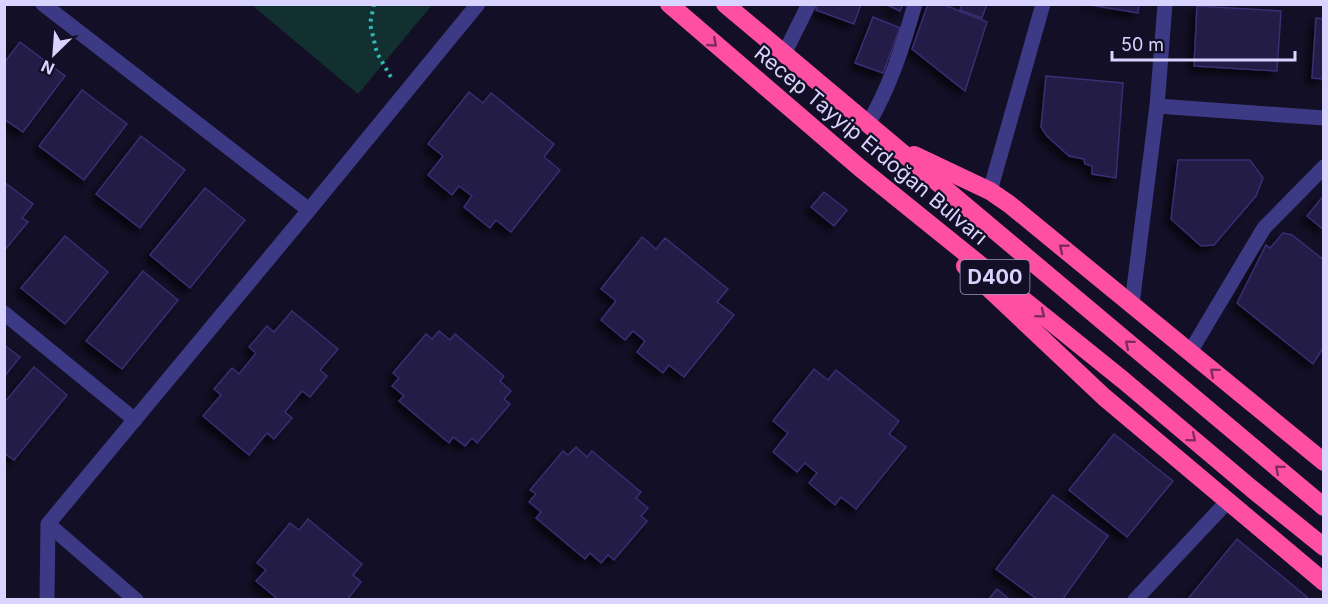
<svg xmlns="http://www.w3.org/2000/svg" width="1328" height="604" viewBox="0 0 1328 604" font-family="Inter,sans-serif">
<style>
.green{fill:#12302f}
.building{fill:#241b47;stroke:#3b2d73;stroke-width:1.5;filter:url(#shadow)}
.lines{fill:none;stroke-linecap:round;stroke-linejoin:round}
.path{stroke:#2fb8b0;stroke-width:4;stroke-dasharray:3 4.5;stroke-linecap:butt}
.minor{stroke:#3d3a85;stroke-width:15}
.highway{stroke:#ff4fa3;stroke-width:18}
.oneway{stroke:#7d2c5e}
.labels{text-anchor:middle;dominant-baseline:central;stroke-width:4.5;stroke-linejoin:round;paint-order:stroke}
.shield{fill:#130f26;stroke:#9e99be;stroke-width:1.5}
.shield-label{font-size:20px;font-weight:bold;fill:#d9d4ff}
.street-label{font-size:21px;fill:#d9d4ff;stroke:#130f26}
</style>
<defs>
<filter id="shadow"><feDropShadow dx="-5.5" dy="5.5" stdDeviation="3" flood-color="#0009"/></filter>
</defs>
<rect width="100%" height="100%" fill="#130f26"/>
<path class="green" d="M252,5H432L358,94Z"/>
<g class="building">
<path d="M818,4H861L854,24L816,10Z"/>
<path d="M885,4H903L900,11Z"/>
<path d="M928,4H942L987,22L965,91L912,49Z"/>
<path d="M962,4H987L982,18L960,10Z"/>
<path d="M1084,4H1139L1138,13Z"/>
<path d="M1197,6L1281,11L1277,71L1194,66Z"/>
<path d="M873,17L900,28L883,73L855,63Z"/>
<path d="M1316,18L1324,19V79L1312,78Z"/>
<path d="M20,42L65,76L23,132L4,119V63Z"/>
<path d="M1046,76L1123,83L1116,178L1092,174V166L1085,164L1084,159L1069,156L1047,136L1041,127Z"/>
<path d="M82,90L127,124L84,180L39,146Z"/>
<path d="M469,92L483,103L491,93L554,144L544,157L560,170L511,232L496,220L490,228L464,207L472,196L459,186L452,195L428,175L443,156L428,144Z"/>
<path d="M141,136L185,170L140,228L96,194Z"/>
<path d="M1178,160H1250L1263,178L1256,196L1214,245L1201,246L1171,219Z"/>
<path d="M4,182L33,204L22,218L28,222L4,251Z"/>
<path d="M205,188L245,220L190,288L150,255Z"/>
<path d="M824,192L847,210L834,226L811,207Z"/>
<path d="M1324,195V230L1307,216Z"/>
<path d="M1283,233L1292,235L1324,260V346L1313,364L1237,303L1266,245L1270,248Z"/>
<path d="M65,236L108,272L65,324L21,288Z"/>
<path d="M642,237L656,249L665,238L728,289L717,302L734,315L684,377L669,365L663,373L637,352L645,341L633,331L625,340L601,320L616,301L601,289Z"/>
<path d="M143,271L178,300L122,369L86,341Z"/>
<path d="M292,311L338,349L320,370L327,376L310,397L302,391L285,412L292,418L274,439L267,433L249,455L203,416L221,395L214,389L232,368L239,374L256,353L249,347L267,326L274,332Z"/>
<path d="M439,331L450,340L455,334L504,376L500,381L511,391L504,399L510,404L477,443L472,438L465,446L453,437L449,443L399,401L404,396L392,386L399,378L393,373L426,334L432,339Z"/>
<path d="M4,345L20,357L4,377Z"/>
<path d="M34,367L67,395L14,460L4,453V403Z"/>
<path d="M814,369L828,380L836,370L899,421L889,434L906,447L856,509L841,497L835,505L809,483L817,473L805,463L797,472L773,452L788,433L773,421Z"/>
<path d="M1114,434L1173,481L1127,537L1069,490Z"/>
<path d="M576,447L587,457L592,451L641,492L636,498L648,508L641,516L647,521L614,560L608,555L601,563L590,553L585,559L536,518L541,512L529,502L536,494L530,490L563,451L568,455Z"/>
<path d="M1053,495L1108,536L1062,600H1038L996,569Z"/>
<path d="M308,519L362,564L353,575L361,582L347,600H279L256,581L266,570L257,563L290,523L299,530Z"/>
<path d="M1237,539L1307,597L1304,600H1187Z"/>
<path d="M997,589L1010,600H988Z"/>
</g>
<g class="lines">
<path class="path" d="M374,4L370,24L377,53L392,79"/>
<g class="minor">
<path d="M43,4L309,210"/>
<path d="M784,54L809,4"/>
<path d="M1157,106L1324,118"/>
<path d="M868,124C890,87 903,46 915,4"/>
<path d="M990,191L1043,4"/>
<path d="M1132,304L1157,106L1165,4"/>
<path d="M4,313L135,420"/>
<path d="M1190,352L1264,228L1324,167"/>
<path d="M47,600L48,524"/>
<path d="M136,600L48,524L309,210L478,4"/>
<path d="M1135,600L1228,501"/>
</g>
<g class="highway">
<path d="M669,4L860,168L1123,380L1252,489L1324,547"/>
<path d="M725,4L1324,507"/>
<path d="M914,155L990,191L1009,204L1324,462"/>
<path d="M965,266L1104,397L1324,582"/>
</g>
</g>
<defs><path id="oneway-chevron" d="M-2-3.5L2.5 0L-2 3.5" fill="none" stroke-width="1.6" stroke-linecap="round" stroke-linejoin="round" transform="scale(1.5)"/></defs>
<g class="oneway">
<use href="#oneway-chevron" transform="translate(713 43) rotate(41)"/>
<use href="#oneway-chevron" transform="translate(1063 248) rotate(-141)"/>
<use href="#oneway-chevron" transform="translate(1041 314) rotate(39)"/>
<use href="#oneway-chevron" transform="translate(1129 344) rotate(-140)"/>
<use href="#oneway-chevron" transform="translate(1214 372) rotate(-140)"/>
<use href="#oneway-chevron" transform="translate(1192 438) rotate(40)"/>
<use href="#oneway-chevron" transform="translate(1279 469) rotate(-140)"/>
</g>
<g class="labels">
<rect class="shield" x="960.5" y="260" width="69" height="34" rx="4.5"/>
<g class="shield-label">
<text x="995" y="277">D400</text>
</g>
<g class="street-label">
<text transform="translate(871 145) rotate(40)">Recep Tayyip Erdoğan Bulvarı</text>
</g>
</g>
<rect width="1328" height="604" fill="none" stroke="#d9d4ff" stroke-width="12"/>
<g transform="translate(54 54) rotate(205)" stroke="#130f26" stroke-width="4.5" paint-order="stroke">
<path d="M0-4.5L10 22L0 15L-10 22Z" fill="#d9d4ff"/>
<text y="-9" font-size="16" font-weight="bold" text-anchor="middle" fill="#d9d4ff">N</text>
</g>
<path d="M1112 51v9h183v-9" fill="none" stroke="#d9d4ff" stroke-width="3"/>
<text x="1121" y="51" font-size="18" fill="#d9d4ff" stroke="#130f26" stroke-width="4.5" paint-order="stroke">50 m</text>
</svg>
